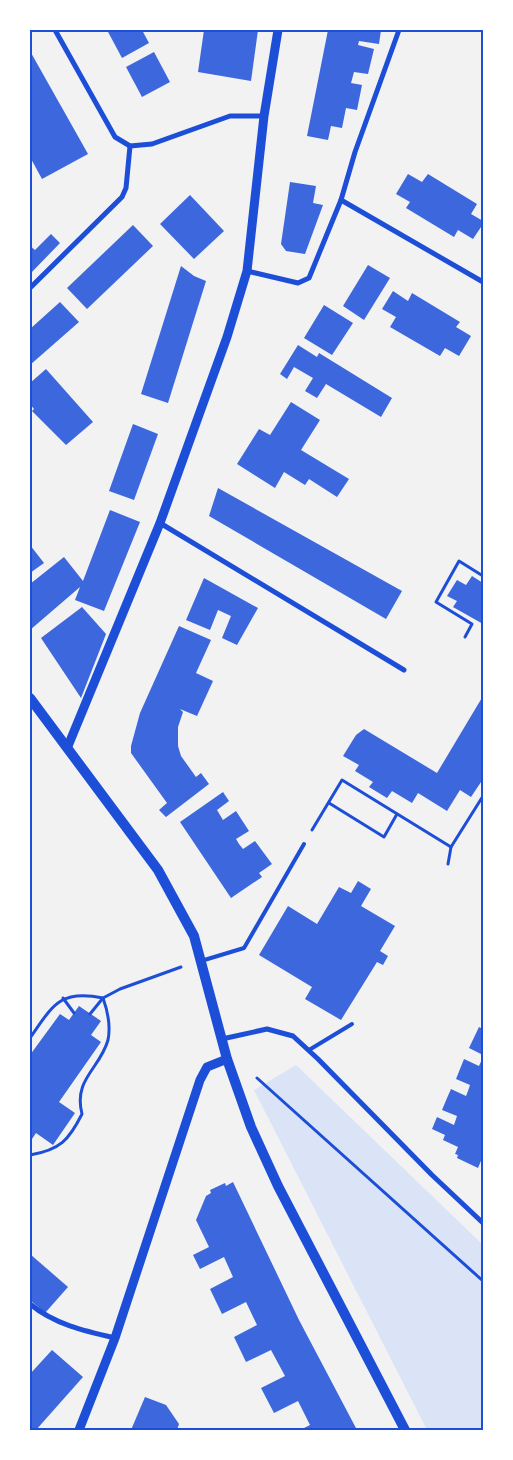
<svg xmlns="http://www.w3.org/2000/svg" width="513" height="1460" viewBox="0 0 513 1460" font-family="'Times New Roman',serif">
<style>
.green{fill:#dbe4f7}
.building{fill:#3d67dc}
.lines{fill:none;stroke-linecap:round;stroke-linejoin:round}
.path{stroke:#1d4ed8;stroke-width:3}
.service{stroke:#1d4ed8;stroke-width:4}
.minor{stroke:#1d4ed8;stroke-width:5}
.tertiary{stroke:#1d4ed8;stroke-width:9}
.secondary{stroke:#1d4ed8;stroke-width:10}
.neatline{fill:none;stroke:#1d4ed8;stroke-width:2}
</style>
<rect width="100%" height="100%" fill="#f2f2f2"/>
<path class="green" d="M296,1065L483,1245V1430H427L254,1090Z"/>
<g class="building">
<path d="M107,30H142L149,43L122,58Z"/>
<path d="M204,30H258L251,81L198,72Z"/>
<path d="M328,30H381L379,44L359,41L358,45L374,49L368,74L354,72L351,83L362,85L357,110L346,108L342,128L331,126L328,140L307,136Z"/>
<path d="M30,51L88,154L42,179L30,157Z"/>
<path d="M154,52L170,82L142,97L126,67Z"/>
<path d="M408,174L422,182L428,174L477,204L471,214L483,221V224L473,239L458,230L454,237L406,208L410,202L396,194Z"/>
<path d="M290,182L316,186L313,203L323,205L305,254L286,251L281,244Z"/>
<path d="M190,195L224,231L194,259L160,224Z"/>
<path d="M133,225L153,246L87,309L67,288Z"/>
<path d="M51,234L60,243L30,274V246L35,250Z"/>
<path d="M368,265L390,278L364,320L343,306Z"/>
<path d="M181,266L194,276L206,281L168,403L141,394Z"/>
<path d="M393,291L408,301L412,293L460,322L456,327L471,336L459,356L445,348L440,356L390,327L396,317L382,309Z"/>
<path d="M60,302L79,322L30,365V329Z"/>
<path d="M324,305L353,323L332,355L304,338Z"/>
<path d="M298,345L317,357L319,353L392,398L381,417L326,384L317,398L305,391L313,378L294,367L287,379L280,374Z"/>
<path d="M46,369L93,422L66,445L32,411L34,409L30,404V383Z"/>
<path d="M291,402L320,420L301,450L349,479L337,497L309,479L305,485L284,472L275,488L237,464L259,429L270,435Z"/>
<path d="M133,424L158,434L134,500L109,491Z"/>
<path d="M218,488L402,591L386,619L209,516Z"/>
<path d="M110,510L140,522L104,611L75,600L80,587L30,630V584L64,557L83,581Z"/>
<path d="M30,545L44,563L30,573Z"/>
<path d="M472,576L483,583V624L453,607L457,601L447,596L457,580L466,585Z"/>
<path d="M204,578L258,608L237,645L222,638L231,616L218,610L210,630L186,620Z"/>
<path d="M82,607L106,634L81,698L41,638Z"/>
<path d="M179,626L211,640L196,673L213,681L197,716L180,709L183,712L178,727V746L181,756L196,777L201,773L209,784L166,817L159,810L167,803L131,753V746L140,713Z"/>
<path d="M483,696V779L471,797L460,790L447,811L418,793L412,803L392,791L387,798L369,787L373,782L355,771L359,765L343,756L356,735L364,729L437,773Z"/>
<path d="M223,792L229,801L217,810L223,820L236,811L249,831L236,839L239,844L243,849L255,841L272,864L259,873L262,877L231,898L180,822Z"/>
<path d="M358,881L371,889L361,906L395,926L380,951L388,956L383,965L377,962L341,1020L305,999L312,987L259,955L288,906L317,924L339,887L351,893Z"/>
<path d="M79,1006L101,1021L91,1035L101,1042L59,1102L75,1113L53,1145L36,1133L30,1142V1055L60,1014L69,1020Z"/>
<path d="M479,1027L483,1029V1055L469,1048Z"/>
<path d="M483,1057V1156L478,1168L457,1158L458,1155L455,1154L458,1147L443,1140L445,1135L432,1129L437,1117L454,1125L457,1116L442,1110L447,1098L451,1089L466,1096L468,1091L470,1085L456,1079L464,1059L479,1066Z"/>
<path d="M233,1182L299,1320L357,1430H300L310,1425L298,1401L274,1413L261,1388L285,1376L271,1350L246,1362L234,1337L257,1325L246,1302L222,1314L210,1289L233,1277L224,1257L200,1269L193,1255L209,1247L196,1220L206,1196L211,1193L210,1190L225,1183L226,1186Z"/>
<path d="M30,1254L68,1287L45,1313L30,1300Z"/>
<path d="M52,1350L83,1377L36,1430H30V1374Z"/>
<path d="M145,1397L166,1405L179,1424L177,1430H131Z"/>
</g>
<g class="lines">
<g class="path">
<path d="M465,637L472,624L436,602L459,561L483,576"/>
<path d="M329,803L384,837L397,814"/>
<path d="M312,830L342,780L451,847L483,796"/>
<path d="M448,864L451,847"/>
<path d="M63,998L74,1013"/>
<path d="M90,1014L103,998L120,989L181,967"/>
<path d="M30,1038C53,1005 60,989 103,998C108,1012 111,1025 108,1040C100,1069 73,1079 82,1114C69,1140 60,1150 30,1155"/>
<path d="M257,1078L483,1281"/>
</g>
<g class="service">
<path d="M201,961L244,948L304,844"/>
<path d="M309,1050L352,1024"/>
</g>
<g class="minor">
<path d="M55,30L115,137L130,146L152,144L230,116H264"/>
<path d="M341,200L483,282"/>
<path d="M247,271L298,283L309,278L341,200L355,152L399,30"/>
<path d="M30,288L122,197L126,188L130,146"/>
<path d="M160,523L404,670"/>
<path d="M222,1039L267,1029L293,1036L318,1059L432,1175L483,1223"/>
<path d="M30,1304C54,1324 84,1331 115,1338"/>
</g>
<g class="tertiary">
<path d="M68,746L160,523L227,337L247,271L264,116L278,30"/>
<path d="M79,1430L115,1338L200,1080L207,1067L227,1059"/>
</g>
<path class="secondary" d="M30,698L158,870L194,936L227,1059L251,1127L278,1186L405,1430"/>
</g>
<rect width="513" height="1460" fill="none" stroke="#ffffff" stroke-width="62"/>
<rect x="31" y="31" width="451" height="1398" class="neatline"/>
</svg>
